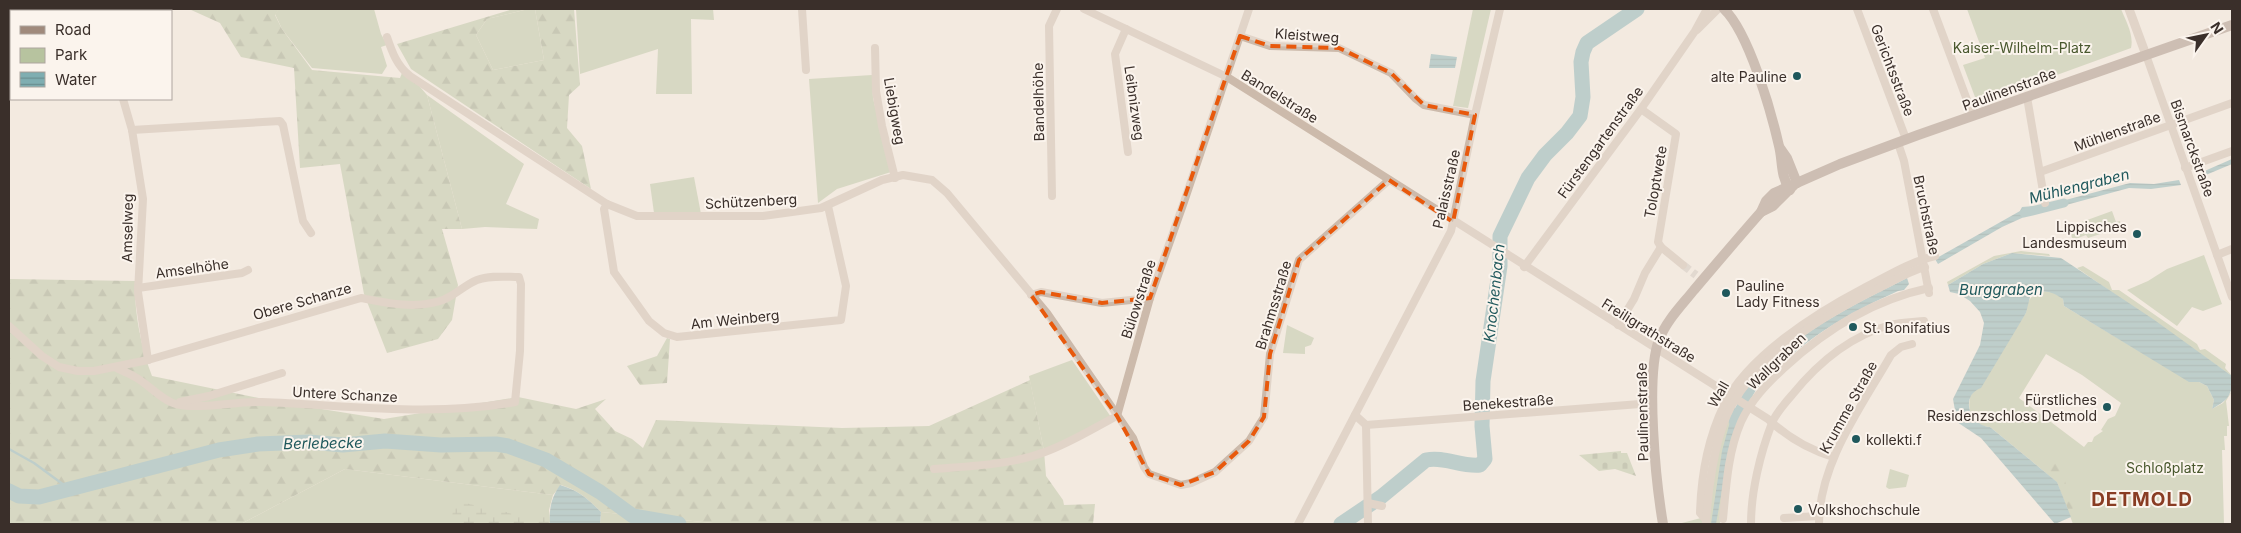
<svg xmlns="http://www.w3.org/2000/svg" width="2241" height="533" viewBox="0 0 2241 533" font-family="Inter,sans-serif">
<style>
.green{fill:#b7c39f;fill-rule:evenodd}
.forest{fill:url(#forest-firs)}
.wetland{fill:url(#wetland-marsh)}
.cemetery{fill:url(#cemetery-stones)}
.water{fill:url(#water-rules)}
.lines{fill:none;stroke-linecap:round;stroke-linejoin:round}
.stream{stroke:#7faeb1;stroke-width:2.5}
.canal{stroke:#7faeb1;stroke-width:9}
.river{stroke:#7faeb1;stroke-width:15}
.minor-tunnel{stroke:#cec5bc;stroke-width:8;stroke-dasharray:8 4;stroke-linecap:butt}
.minor{stroke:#ccbaab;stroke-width:8}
.tertiary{stroke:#ccbaab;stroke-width:9}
.secondary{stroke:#a08a7c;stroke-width:10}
.marked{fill:none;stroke:#e8590c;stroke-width:4;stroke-dasharray:10 6;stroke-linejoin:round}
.poi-dot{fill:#1f585c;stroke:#fbf4ed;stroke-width:2}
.labels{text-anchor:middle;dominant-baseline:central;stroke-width:4;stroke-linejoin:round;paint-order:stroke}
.street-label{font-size:14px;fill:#3a2f2a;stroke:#fbf4ed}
.park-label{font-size:14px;fill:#49582e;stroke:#fbf4ed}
.poi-label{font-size:14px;fill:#3a2f2a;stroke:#fbf4ed;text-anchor:start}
.water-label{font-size:15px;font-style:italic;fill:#1f585c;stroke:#fbf4ed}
.district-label{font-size:19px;font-weight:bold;letter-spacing:1px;fill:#893c23;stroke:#fbf4ed}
</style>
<defs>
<pattern id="forest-firs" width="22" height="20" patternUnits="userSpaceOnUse" patternTransform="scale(1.25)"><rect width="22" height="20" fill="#b7c39f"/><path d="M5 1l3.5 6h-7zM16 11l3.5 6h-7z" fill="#969f82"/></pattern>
<pattern id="wetland-marsh" width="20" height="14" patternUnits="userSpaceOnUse" patternTransform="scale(1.25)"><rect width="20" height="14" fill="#b7c39f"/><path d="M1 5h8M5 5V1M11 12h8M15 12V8" fill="none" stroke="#969f82"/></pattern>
<pattern id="cemetery-stones" width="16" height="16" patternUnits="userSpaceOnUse" patternTransform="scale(1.25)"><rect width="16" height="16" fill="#b7c39f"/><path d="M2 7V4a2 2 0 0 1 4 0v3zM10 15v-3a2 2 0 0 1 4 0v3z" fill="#969f82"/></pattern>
<pattern id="water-rules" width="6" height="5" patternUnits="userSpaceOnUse" patternTransform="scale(1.25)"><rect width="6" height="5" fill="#7faeb1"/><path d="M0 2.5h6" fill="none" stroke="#698e90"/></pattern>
</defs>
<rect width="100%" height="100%" fill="#f3eae0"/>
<g class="green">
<path d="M279,9H374L381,34L387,45L381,47L387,66L382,74L312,68L282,29L275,14Z"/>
<path d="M528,9H535L544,60L493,70L476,35L487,19Z"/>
<path d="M576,9H713L714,20L691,19L692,94H656L658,49L580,74Z"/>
<path d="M1473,9H1491L1468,108L1453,106Z"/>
<path d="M1967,9H2121C2126,21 2134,35 2131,48L1983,102L1975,97L1963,65L1985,58Z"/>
<path d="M872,75L873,98L891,172L837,189L818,203L809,79Z"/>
<path d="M427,95L524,164L506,204L539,219L537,229L485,227L462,229Z"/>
<path d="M694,177L701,214L654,213L650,184Z"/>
<path d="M2112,211L2116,222L2120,221L2122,227L2088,238L2086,235L2073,240L2068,227Z"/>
<path d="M2021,251L2049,254L2050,256L2012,253L1983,264L1948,285L1947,282L1994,256Z"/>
<path d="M2204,255L2222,304L2203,311L2192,307L2177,326L2127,290L2148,281L2167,269Z"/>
<path d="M2083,266L2109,282L2112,290H2119L2197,344L2200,350L2205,349L2226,364L2225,368L2232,376L2077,268Z"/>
<path d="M2046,291L2053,292L2063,299L2064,306L2189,381L2199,382L2207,386L2214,400L2212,409L2223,403L2232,391L2226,401L2229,426H2227V436H2224L2225,450H2222L2224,524H2073L2057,482L1990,427C1973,426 1967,412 1970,397L2026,313C2027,299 2032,293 2046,291ZM2046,354L2082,375L2121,403L2115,416L2108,419L2101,430L2103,431L2094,437L2092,442H2088L2084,447L2019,398Z"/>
<path d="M1287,325L1314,338L1311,345L1305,347V354L1283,353Z"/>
<path d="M1072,360L1111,417L1044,451L1029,376Z"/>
<path d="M1727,403L1743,414L1723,498L1720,524H1678L1701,518C1707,478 1711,440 1727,403Z"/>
<path d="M345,469L553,495L549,510L550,524H241Z"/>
<path d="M1890,469L1909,475L1906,487L1889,489L1886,487Z"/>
<path d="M601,512L723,524H600Z"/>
</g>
<g class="forest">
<path d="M189,9H279L275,15L282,29L312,70L400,78L404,68L427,95L462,229H442L458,285L452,320L438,339L387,353L364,294L340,164L300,168L294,68L241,57L220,23Z"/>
<path d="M513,9H528L487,19L476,35L493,70L544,60L535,9H574L580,85L569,95L567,128L582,146L591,189L411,69L397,44Z"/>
<path d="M9,279L135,281C134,312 141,347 152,376L278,402L384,419L518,397L576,409L606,399L595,409L615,431L632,439L643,448L656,420L842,428L929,426L1030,380L1044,451L1046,476L1063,500L1064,505L1095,504L1093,524H723L601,512C588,499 578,490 561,485L553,495L345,469L241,524H9Z"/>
<path d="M667,338L670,339L667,383L640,385L627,366L657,356Z"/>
<path d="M2055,459L2070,471L2065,479C2065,486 2069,491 2076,491L2071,517L2057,482L2045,472Z"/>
</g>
<path class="wetland" d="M465,503L506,512L521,517H531L549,510L550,524H450L454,508Z"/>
<path class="cemetery" d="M1621,451V453H1627L1636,476L1615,469L1599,471L1579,455Z"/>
<g class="water">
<path d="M1431,54L1457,57L1455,68H1429Z"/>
<path d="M2232,159V164L2201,177L2200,173Z"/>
<path d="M2179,180L2181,185L2151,189L2129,188L2055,208L2054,203L2130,183L2154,184Z"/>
<path d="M2034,206L2035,212L2002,227L1938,264L1935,259L2020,211L2022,207Z"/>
<path d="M2012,253L2061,258L2153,319L2232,376C2232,396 2229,399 2212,409L2214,400L2207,386L2199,382H2189L2064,306L2063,299C2051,291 2042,288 2030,297L2026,313L1981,388C1959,396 1970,426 1990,427L2057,482L2071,517L2055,524L1981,438L1957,422L1953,399L1980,345L1984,323L1980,312L1970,301L1959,294L1950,292L1948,285L1983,264Z"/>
<path d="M1907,278L1909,284L1904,290L1898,291C1852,312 1819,330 1781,364C1769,375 1758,384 1751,399L1742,394C1783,339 1847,308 1907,278Z"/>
<path d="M1734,407L1742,412L1731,438L1716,524H1711L1722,451Z"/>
<path d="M560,485C578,490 588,499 601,512L600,524H550C549,509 551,498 560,485Z"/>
</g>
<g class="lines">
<path class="stream" d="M9,449L34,463L68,488"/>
<g class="canal">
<path d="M2024,213L2064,203"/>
<path d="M1733,421L1752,387"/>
</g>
<g class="river">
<path d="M9,491L19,496L39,497L219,450L258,444L309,442L343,445L385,441L441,445L496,444L508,446L546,460L600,492L633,516L679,524"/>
<path d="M1341,524L1381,497L1426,460C1444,456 1461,467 1480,465L1485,459L1482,426L1483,381L1500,266V236L1528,178L1545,155L1567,133L1580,116L1583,97L1581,62L1583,52L1587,43L1637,9"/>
</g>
<path class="minor-tunnel" d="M1683,265L1696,275"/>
<g class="minor">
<path d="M802,9L806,70"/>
<path d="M1084,9L1227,77L1768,419C1786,436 1810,450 1833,457"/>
<path d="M1857,9L1906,139"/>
<path d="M1933,9L1973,116"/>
<path d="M1126,29L1115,54L1128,152"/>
<path d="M1697,30L1718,9"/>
<path d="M1240,36L1270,46L1339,48L1391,73L1415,98L1424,105L1475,115"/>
<path d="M387,37C392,52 397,66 410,76L607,204L637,216H763L821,208L882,180L903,175L932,180L947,193L1047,313L1133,438L1144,467L1149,474L1181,485L1191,483L1215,472L1249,441L1264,417L1270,354L1299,260L1389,180"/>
<path d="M875,48L876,91L882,126L895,178"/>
<path d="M2146,55L2232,297"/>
<path d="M9,69L11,70"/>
<path d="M2027,97L2045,203"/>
<path d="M123,99L132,130L143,199L138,292L148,360"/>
<path d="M1641,109L1676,134L1658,242L1661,247L1683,265"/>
<path d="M132,130L280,121L283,125L303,221L311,233"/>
<path d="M1898,143L1904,161L1929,293"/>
<path d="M2185,168L2232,151"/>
<path d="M2040,172L2232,103"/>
<path d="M1052,196L1049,26L1057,9"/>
<path d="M607,204L604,209L614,272L649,321L664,333L677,337L841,320L846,286L828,206"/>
<path d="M2217,255L2232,249"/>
<path d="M1524,267L1641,109L1695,31L1707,9"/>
<path d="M138,288L242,273L248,270"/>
<path d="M1031,295L1041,292L1102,303L1150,298"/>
<path d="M1618,325L1634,299L1645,273L1661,247"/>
<path d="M9,326L42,356L59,367L78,371H94L148,360L361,298C387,303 414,309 440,301C454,297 464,285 477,280C490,275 506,277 519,277L521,284L520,351L515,402C431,417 347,405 262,402C234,401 203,410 176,404C164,402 147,383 135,377C129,373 121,371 115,367"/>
<path d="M180,402L209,396L282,373"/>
<path d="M1355,415L1366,425L1368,524"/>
<path d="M1117,416L1150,298L1184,202L1249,9"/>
<path d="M1366,425L1653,403"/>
<path d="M934,469C971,466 1010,465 1045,452C1070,443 1094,428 1117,416"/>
<path d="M1368,503L1382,506"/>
<path d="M1784,518L1819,516"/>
<path d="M1723,519C1726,487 1728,452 1741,422C1751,400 1767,384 1784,368C1825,330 1873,300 1929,288"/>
<path d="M1706,520L1700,513C1701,477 1708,438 1724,405C1747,357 1816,313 1862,289C1886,277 1909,262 1935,256"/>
<path d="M1706,523C1708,490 1714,445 1727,415C1753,357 1823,316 1877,289C1893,281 1908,272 1925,267"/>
<path d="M1298,524L1451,231L1475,115L1500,9"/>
<path d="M1751,524C1751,492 1760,454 1772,423C1776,413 1784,404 1792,395C1817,364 1850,336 1890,325C1900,322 1913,322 1924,321"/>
<path d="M1819,524C1819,463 1862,406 1891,355L1901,347L1912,344"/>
</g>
<path class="tertiary" d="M2129,9L2146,55"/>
<g class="secondary">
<path d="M1724,9C1749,33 1771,111 1779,146C1783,162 1780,175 1790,190"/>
<path d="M1780,148L1787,158L1797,183"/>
<path d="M1761,212L1773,206L1794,185"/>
<path d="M1663,524C1656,483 1645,377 1659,340C1666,321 1682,305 1694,290C1716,264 1738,238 1761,212L1766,201L1774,193L1840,164L1918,135L2232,25"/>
</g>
</g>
<path d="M0 0H2241V533H0ZM1240,36L1270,46L1339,48L1391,73L1424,105L1475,115L1453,222L1389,180L1299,260L1270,354L1264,417L1249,441L1215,472L1181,485L1149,474L1117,416L1031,295L1041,292L1102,303L1150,298Z" fill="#f3eae0" fill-opacity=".55" fill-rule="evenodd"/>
<path class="marked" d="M1240,36L1270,46L1339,48L1391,73L1424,105L1475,115L1453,222L1389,180L1299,260L1270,354L1264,417L1249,441L1215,472L1181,485L1149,474L1117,416L1031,295L1041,292L1102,303L1150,298Z"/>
<g class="poi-dot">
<circle cx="1797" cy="76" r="5"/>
<circle cx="2137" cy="234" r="5"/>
<circle cx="1726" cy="293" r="5"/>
<circle cx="1853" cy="327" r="5"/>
<circle cx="2107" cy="407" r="5"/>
<circle cx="1856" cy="439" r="5"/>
<circle cx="1798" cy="509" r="5"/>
</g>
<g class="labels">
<g class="street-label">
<text transform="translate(1307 35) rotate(4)">Kleistweg</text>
<text transform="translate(1893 70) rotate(69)">Gerichtsstraße</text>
<text transform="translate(2009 89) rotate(-20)">Paulinenstraße</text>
<text transform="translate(1280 96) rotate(32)">Bandelstraße</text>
<text transform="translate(1038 102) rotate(-91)">Bandelhöhe</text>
<text transform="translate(1135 103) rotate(82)">Leibnizweg</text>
<text transform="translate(895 111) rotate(80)">Liebigweg</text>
<text transform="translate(2117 131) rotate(-20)">Mühlenstraße</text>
<text transform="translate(1600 142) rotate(-54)">Fürstengartenstraße</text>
<text transform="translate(2193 148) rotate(70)">Bismarckstraße</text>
<text transform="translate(1655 182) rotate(-80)">Toloptwete</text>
<text transform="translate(1446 189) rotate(-77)">Palaisstraße</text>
<text transform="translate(751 201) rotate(-3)">Schützenberg</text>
<text transform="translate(1927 215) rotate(78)">Bruchstraße</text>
<text transform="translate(127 228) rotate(-89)">Amselweg</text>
<text transform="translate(192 268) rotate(-8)">Amselhöhe</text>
<text transform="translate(1138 299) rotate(-72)">Bülowstraße</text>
<text transform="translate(302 301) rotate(-16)">Obere Schanze</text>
<text transform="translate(1273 305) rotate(-73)">Brahmsstraße</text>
<text transform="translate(735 319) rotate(-6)">Am Weinberg</text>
<text transform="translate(1649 330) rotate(32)">Freiligrathstraße</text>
<text transform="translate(1776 361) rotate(-44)">Wallgraben</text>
<text transform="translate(345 394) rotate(3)">Untere Schanze</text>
<text transform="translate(1718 394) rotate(-60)">Wall</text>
<text transform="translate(1508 402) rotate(-4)">Benekestraße</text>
<text transform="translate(1848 407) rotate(-61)">Krumme Straße</text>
<text transform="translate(1642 412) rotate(-91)">Paulinenstraße</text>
</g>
<g class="park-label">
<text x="2022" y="47">Kaiser-Wilhelm-Platz</text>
<text x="2165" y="467">Schloßplatz</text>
</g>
<g class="poi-label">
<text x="1787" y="76" text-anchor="end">alte Pauline</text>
<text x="2127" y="226" text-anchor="end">Lippisches<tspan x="2127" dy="16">Landesmuseum</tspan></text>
<text x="1736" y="285">Pauline<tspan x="1736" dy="16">Lady Fitness</tspan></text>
<text x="1863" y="327">St. Bonifatius</text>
<text x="2097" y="399" text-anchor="end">Fürstliches<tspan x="2097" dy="16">Residenzschloss Detmold</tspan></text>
<text x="1866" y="439">kollekti.f</text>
<text x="1808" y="509">Volkshochschule</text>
</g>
<g class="water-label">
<text transform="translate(2079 186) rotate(-14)">Mühlengraben</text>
<text x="2001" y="289">Burggraben</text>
<text transform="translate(1494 293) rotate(-84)">Knochenbach</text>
<text transform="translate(323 443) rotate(-1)">Berlebecke</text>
</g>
<g class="district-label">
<text x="2142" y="499">DETMOLD</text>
</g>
</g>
<rect width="2241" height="533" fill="none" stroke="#3a2f2a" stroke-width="20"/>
<rect x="10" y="10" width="162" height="90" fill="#fbf4ed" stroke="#aea59f"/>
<rect x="20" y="26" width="25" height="8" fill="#a08a7c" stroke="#aea59f"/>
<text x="55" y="35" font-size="15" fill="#3a2f2a">Road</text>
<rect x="20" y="48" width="25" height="15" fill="#b7c39f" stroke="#aea59f"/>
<text x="55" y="60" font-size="15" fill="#3a2f2a">Park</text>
<rect x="20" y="72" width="25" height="15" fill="url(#water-rules)" stroke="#aea59f"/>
<text x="55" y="85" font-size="15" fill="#3a2f2a">Water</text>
<g transform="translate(2206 35) rotate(57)" stroke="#fbf4ed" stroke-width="4" paint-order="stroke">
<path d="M0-4L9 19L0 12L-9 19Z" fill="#3a2f2a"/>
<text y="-8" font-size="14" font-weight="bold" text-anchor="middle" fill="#3a2f2a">N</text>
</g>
</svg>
